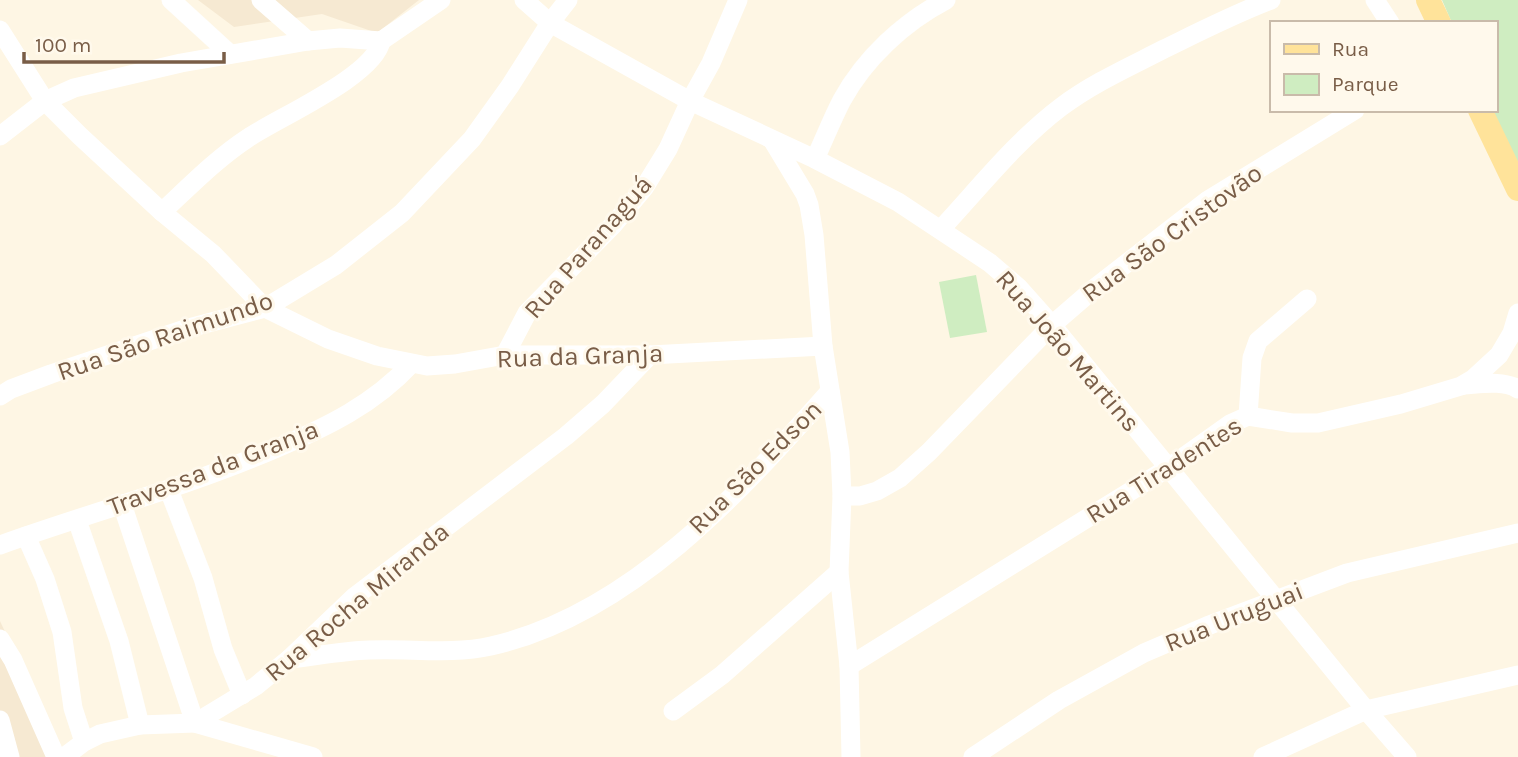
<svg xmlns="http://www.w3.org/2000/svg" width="1518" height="757" viewBox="0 0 1518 757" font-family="Karla,sans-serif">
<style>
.residential{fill:#f6e9d2}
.green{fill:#cfedc1}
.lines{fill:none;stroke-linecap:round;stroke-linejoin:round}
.minor{stroke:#fff;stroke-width:19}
.major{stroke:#ffe39a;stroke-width:24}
.labels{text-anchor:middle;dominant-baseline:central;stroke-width:6;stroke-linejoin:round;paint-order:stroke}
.street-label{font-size:26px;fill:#795d47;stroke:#fff9ec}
</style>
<rect width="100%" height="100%" fill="#fef6e4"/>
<g class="residential">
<path d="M198,0H419L377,33L322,14L234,27Z"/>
<path d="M0,621L63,757H0Z"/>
</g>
<g class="green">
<path d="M1442,0H1518V178L1489,110H1495V23H1452Z"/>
<path d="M976,275L987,332L950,338L939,282Z"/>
</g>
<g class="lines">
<g class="minor">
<path d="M171,0L230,54"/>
<path d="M261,0L308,41"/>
<path d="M524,0L550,23L690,101L815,159L898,202L990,263L1019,288L1052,325L1366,710L1407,757"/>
<path d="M1375,0L1390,23"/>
<path d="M0,30L45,101L80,136L162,212L213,254L265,308L328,339L377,356L427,366L455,364L505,355H650L823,346"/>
<path d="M0,136L45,101L74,88L181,63L308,41L340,38L381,41L441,0"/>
<path d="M773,141L805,194L809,205L814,235L823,346L840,452L842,496L839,572L849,666L851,757"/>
<path d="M815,159C824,140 832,119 842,100C865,58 904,22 946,0"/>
<path d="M162,212C189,187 216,159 248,138C277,118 375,76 381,41"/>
<path d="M941,229C980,187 1016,141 1061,107C1093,83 1129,67 1164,49C1199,32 1234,14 1271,0"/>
<path d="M505,355L527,313L614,224L644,188L668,149L690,101L711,63L738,0"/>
<path d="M1464,385C1481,384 1503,380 1518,389"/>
<path d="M0,396L11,389L51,374L185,329L265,308L336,265L402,213L472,139L510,86L550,23L568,0"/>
<path d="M1248,416L1252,358L1258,341L1307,299"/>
<path d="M169,490L203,578L223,649L242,695"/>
<path d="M842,496H860L877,491L900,478L929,452L1052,325L1096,287L1208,200L1355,110"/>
<path d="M122,504L195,723L313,757"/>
<path d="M77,520L119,641L140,725"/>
<path d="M26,536L45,579L62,632L73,708L84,742"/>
<path d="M0,545C92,512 187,487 277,448C327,427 374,404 411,364"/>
<path d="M0,639L13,660L56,757"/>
<path d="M289,659C316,656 342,651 369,650C409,648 451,655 491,646C629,615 740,493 830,391"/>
<path d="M849,666L1168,468L1230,424L1248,416L1292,423H1318L1401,404L1461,386L1473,379L1499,355L1512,333L1518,313"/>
<path d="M673,711L722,675L839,572"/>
<path d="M0,720L10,757"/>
<path d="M64,757L84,742L100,734L140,725L195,723L256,686L289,659L354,597L566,436L603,404L650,355"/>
<path d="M973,757L1059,700L1144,653L1207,626L1347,573L1518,533"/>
<path d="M1263,757L1366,710L1518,675"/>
</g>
<g class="major">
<path d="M1428,0L1439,23"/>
<path d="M1480,110L1518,189"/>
</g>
</g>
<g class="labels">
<g class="street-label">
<text transform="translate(1172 233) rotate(-36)">Rua São Cristovão</text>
<text transform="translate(588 247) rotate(-49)">Rua Paranaguá</text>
<text transform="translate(165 336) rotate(-19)">Rua São Raimundo</text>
<text transform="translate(1068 351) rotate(49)">Rua João Martins</text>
<text transform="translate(580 356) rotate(-2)">Rua da Granja</text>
<text transform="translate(755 467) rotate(-45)">Rua São Edson</text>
<text transform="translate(213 468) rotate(-21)">Travessa da Granja</text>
<text transform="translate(1164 470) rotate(-32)">Rua Tiradentes</text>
<text transform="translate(357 602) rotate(-40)">Rua Rocha Miranda</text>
<text transform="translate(1234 617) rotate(-22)">Rua Uruguai</text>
</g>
</g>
<rect x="1270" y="21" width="228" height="91" fill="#fff9ec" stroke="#c9bbaa" stroke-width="2"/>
<rect x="1284" y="44" width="35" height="10" fill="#ffe39a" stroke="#c9bbaa" stroke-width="2"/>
<text x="1332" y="56" font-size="21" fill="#795d47">Rua</text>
<rect x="1284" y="74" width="35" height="21" fill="#cfedc1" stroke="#c9bbaa" stroke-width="2"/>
<text x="1332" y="91" font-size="21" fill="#795d47">Parque</text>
<path d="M24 52v10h200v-10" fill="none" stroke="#795d47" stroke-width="3.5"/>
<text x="35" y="52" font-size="21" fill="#795d47" stroke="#fff9ec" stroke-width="5" paint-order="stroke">100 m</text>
</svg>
